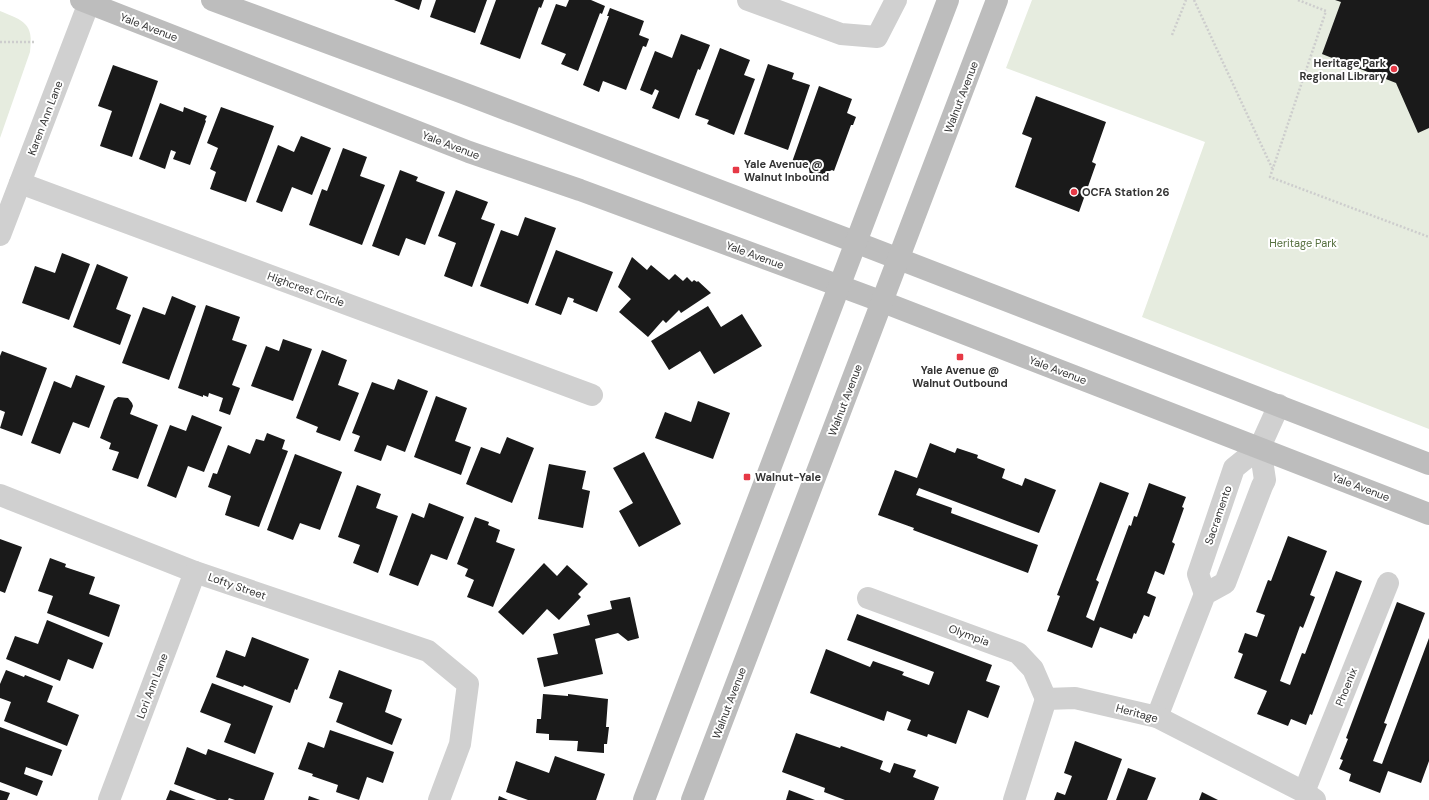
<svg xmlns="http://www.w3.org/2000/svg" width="1429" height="800" viewBox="0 0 1429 800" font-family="'DM Sans',sans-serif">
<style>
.green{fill:#e6ecdf}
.building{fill:#1a1a1a}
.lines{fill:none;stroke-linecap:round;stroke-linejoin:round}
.path{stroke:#cdcdcd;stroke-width:2.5;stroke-dasharray:2 2;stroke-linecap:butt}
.minor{stroke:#d0d0d0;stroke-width:22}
.secondary{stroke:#bdbdbd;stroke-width:22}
.poi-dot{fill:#e63946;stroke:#fff;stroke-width:1.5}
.labels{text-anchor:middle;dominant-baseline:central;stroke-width:4;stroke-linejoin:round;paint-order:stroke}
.street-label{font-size:11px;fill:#333;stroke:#fff}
.poi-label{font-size:11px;font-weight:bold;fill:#333;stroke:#fff;text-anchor:start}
.park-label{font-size:11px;fill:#56703f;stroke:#fff}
</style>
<rect width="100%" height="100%" fill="#fff"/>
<g class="green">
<path d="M1032,0H1429V429L1142,317L1205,142L1006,68Z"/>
<path d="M0,11C24,21 34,23 30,52L0,138Z"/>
</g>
<g class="building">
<path d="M394,0H422L419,10Z"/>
<path d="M436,0H487L475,33L430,17Z"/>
<path d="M496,0H544L541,8L539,7L520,59L480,44Z"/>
<path d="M569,0H591L605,6L602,14L600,13L578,71L561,64L566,54L541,44L556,4L566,7Z"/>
<path d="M1335,0H1429V128L1418,133L1396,83L1322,54L1341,2Z"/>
<path d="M610,8L644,21L639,35L649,39L646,47L643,46L626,90L603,81L599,92L583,85L609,16H607Z"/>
<path d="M681,34L710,45L700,70L698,69L679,119L652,108L659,91L655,89L652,95L640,90L655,51L672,58Z"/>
<path d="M720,48L750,60L744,75L755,79L734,135L707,124L709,120L695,115Z"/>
<path d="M768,64L794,73L792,79L810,85L788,150L744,134Z"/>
<path d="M113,65L158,81L132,157L100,146L112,111L98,106Z"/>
<path d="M819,86L852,99L847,113L856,117L853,125H851L834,171L832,170L811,180L809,169L792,162Z"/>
<path d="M1036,96L1106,122L1092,162L1096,164L1079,212L1015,187L1032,138L1022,134Z"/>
<path d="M160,103L183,112L184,107L207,116L205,120L206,121L190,165L173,159L176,152L171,150L165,169L139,159Z"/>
<path d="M221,107L274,126L246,202L210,189L216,172L210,169L218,148L207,143Z"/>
<path d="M301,136L331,148L312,195L292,187L282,212L256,202L278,145L294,152Z"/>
<path d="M343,148L367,157L360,176L385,185L362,245L309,225L322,189L327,191Z"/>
<path d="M400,170L418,177L416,181L445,192L425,245L406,238L399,256L372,246Z"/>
<path d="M456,190L488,202L481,219L495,224L472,287L444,276L456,243L438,236Z"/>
<path d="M525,217L556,228L528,304L480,286L501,230L518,236Z"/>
<path d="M556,250L613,272L597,312L573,302L574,299L568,297L561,315L535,305Z"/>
<path d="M62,253L90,264L69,320L22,303L35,266L55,273Z"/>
<path d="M632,257L647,270L651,265L669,280L675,274L683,281L687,277L692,282L694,280L697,282L698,281L711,293L681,313L679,310L666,323L663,320L648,337L619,312L631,299L618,287Z"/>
<path d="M97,264L128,277L116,309L131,315L120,345L73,327Z"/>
<path d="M172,296L196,306L169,380L122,363L143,307L165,315Z"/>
<path d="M206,305L240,317L232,340L247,345L232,385L240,388L230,415L219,411L223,398L209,393L208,397L203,395V397L178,388Z"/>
<path d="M708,306L721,327L742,314L762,346L714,374L700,351L669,370L651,341Z"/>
<path d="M283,339L312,349L293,401L251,386L266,346L279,351Z"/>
<path d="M322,350L347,360L338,385L359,393L340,441L316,432L318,427L296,418Z"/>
<path d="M2,351L47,368L22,436L0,428L5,412L0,410V356Z"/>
<path d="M76,375L105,386L89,428L73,422L60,454L31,443L54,381L71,388Z"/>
<path d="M398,379L428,391L405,452L387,445L381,461L354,451L360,436L352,433L372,382L394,390Z"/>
<path d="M436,396L467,408L455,441L471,447L461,475L414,457Z"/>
<path d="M118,397L128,398L132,403L133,406L130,414L158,425L138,479L112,470L119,452L109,449L111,443L100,438L114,400Z"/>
<path d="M698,401L730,413L713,459L655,438L665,412L691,422Z"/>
<path d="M192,415L222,427L204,472L188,466L176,498L147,486L170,425L186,431Z"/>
<path d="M267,433L285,440L282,449L288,451L259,527L225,515L231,496L208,487L213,473L217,474L228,445L250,454L256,439L264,441Z"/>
<path d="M507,437L534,448L512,503L466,484L481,447L500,454Z"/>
<path d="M930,443L955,453L957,448L978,455L977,458L1005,469L1002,478L1022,486L1025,478L1056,490L1039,533L919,488L916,495L952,508L951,513L1038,545L1028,573L913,530L914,528L878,515L895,470L917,478Z"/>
<path d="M644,452L681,524L639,547L619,511L633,503L613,468Z"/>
<path d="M295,454L342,472L320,530L300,523L293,540L267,530Z"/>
<path d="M549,464L586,471L582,489L590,491L583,528L538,519Z"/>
<path d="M1100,482L1129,493L1096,580L1099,582L1086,617L1094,621L1129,525L1131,526L1134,516L1137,517L1149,483L1186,497L1182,507L1184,508L1172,542L1175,544L1164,575L1155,571L1147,593L1156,597L1149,617L1144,615L1136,634L1134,633L1132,639L1100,627L1092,648L1047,631L1060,596L1057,595Z"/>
<path d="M357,485L381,494L376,508L398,516L378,573L353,563L360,545L338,537Z"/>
<path d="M429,503L464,517L447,560L431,554L418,586L389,575L412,513L424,518Z"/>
<path d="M475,517L489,522L488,525L500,530L496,542L515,549L493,607L467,597L474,580L465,576L468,569L457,564Z"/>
<path d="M1288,536L1327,551L1310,595L1315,597L1303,628L1300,626L1280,681L1290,685L1302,653L1305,654L1336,571L1362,581L1312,715L1310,714L1306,725L1291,719L1288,726L1257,714L1267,691L1234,678L1243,654L1238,652L1245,633L1257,637L1265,615L1256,612L1268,580L1271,581Z"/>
<path d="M0,539L22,547L5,593L0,591Z"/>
<path d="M50,558L66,564L65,567L95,577L89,594L120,605L109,637L47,613L53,596L38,591Z"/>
<path d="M544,563L557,576L567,565L588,584L578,594L581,597L559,620L547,609L523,635L498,612Z"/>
<path d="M630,597L639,638L628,641L618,633L595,639L603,674L544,687L537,658L558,654L553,634L590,625L587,615L612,609L610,601Z"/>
<path d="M1397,602L1425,613L1384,723L1387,724L1373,761L1382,764L1429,638V761L1421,783L1388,771L1380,793L1349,781L1351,774L1339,769L1343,760L1340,759L1348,739L1346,738Z"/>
<path d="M857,614L992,665L986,681L1000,686L988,718L968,710L956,744L928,734L927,737L907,730L911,720L887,711L884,721L810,693L826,649L870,667L873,661L904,672L902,675L929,685L934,672L847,640Z"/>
<path d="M47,620L103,643L93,669L68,659L60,681L6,659L15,636L38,644Z"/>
<path d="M252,637L309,659L297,690L295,689L290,703L244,685L243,687L216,677L226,650L245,657Z"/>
<path d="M6,670L24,677L25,675L53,686L47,702L79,715L67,746L4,721L11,702L0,698V684Z"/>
<path d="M339,670L392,690L385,712L402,719L392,745L336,722L343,703L329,698Z"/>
<path d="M212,683L273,706L255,754L224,742L231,724L200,712Z"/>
<path d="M543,694L568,696V694L608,699L606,727H609L607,744H604V753L577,751L578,741L549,740V734L536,733L537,719H541Z"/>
<path d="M0,727L62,750L52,776L26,767L24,774L43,781L37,796L0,782Z"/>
<path d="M330,730L394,752L383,783L367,777L359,800L336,792L338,785L312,776L313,774L298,769L308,742L324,748Z"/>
<path d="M796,733L840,748L841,746L883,761L880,769L890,773L894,763L916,770L913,777L939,787L934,800H845L824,792L825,788L782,772Z"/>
<path d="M1075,741L1122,759L1107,800H1054L1057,792L1065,795L1072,776L1064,773Z"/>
<path d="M187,747L206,755L208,749L274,773L264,800H235L229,798L228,800H217L174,784Z"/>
<path d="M555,756L605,774L596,800H528L506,792L516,761L549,773Z"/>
<path d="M1128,768L1156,778L1147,800H1116Z"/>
<path d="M0,790L10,793L7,800H0Z"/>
<path d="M170,790L196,800H166Z"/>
<path d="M789,790L815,800H786Z"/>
<path d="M1202,792L1218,800H1199Z"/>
<path d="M309,796L320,800H308Z"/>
<path d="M499,796L508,800H498Z"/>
</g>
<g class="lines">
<g class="path">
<path d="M1194,0L1272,168"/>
<path d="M1298,0L1326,11L1270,177L1429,237"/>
<path d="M1172,35L1186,0"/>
<path d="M0,42H35"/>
</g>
<g class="minor">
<path d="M748,0L841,34L877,37L896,0"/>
<path d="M20,183L592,395"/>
<path d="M0,235L90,0"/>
<path d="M0,495L195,572L428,651L468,684L460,744L439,800"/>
<path d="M1205,594L1198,574L1234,468L1260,447L1279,405"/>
<path d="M868,598L1018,653L1033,669L1046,699"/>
<path d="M1157,717L1205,594L1225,583L1262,486L1265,480L1260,447"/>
<path d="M1304,792L1388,583"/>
<path d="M109,800L195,572"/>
<path d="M1014,800L1046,699L1075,698L1157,717L1304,792L1315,800"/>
</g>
<g class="secondary">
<path d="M81,0L469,152L580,190L883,302L1429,514"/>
<path d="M212,0L463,93L855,242L1429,464"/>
<path d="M644,800L948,0"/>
<path d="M692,800L997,0"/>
</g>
</g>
<g class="poi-dot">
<circle cx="1394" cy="69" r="4"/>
<rect x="732" y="166" width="8" height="8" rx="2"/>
<circle cx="1074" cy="192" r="4"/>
<rect x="956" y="353" width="8" height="8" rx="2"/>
<rect x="743" y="473" width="8" height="8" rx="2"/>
</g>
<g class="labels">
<g class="street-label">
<text transform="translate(149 27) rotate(21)">Yale Avenue</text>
<text transform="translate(961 97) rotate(-69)">Walnut Avenue</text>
<text transform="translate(45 118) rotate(-69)">Karen Ann Lane</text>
<text transform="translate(451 145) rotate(21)">Yale Avenue</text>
<text transform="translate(755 255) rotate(20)">Yale Avenue</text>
<text transform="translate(306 289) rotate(20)">Highcrest Circle</text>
<text transform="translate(1058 370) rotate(21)">Yale Avenue</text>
<text transform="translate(845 400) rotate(-69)">Walnut Avenue</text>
<text transform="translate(1361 487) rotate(21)">Yale Avenue</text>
<text transform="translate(1218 515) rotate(-71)">Sacramento</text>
<text transform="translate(237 586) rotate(19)">Lofty Street</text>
<text transform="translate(969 635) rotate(20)">Olympia</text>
<text transform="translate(152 686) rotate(-69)">Lori Ann Lane</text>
<text transform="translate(1346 687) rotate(-68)">Phoenix</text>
<text transform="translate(729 703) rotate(-69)">Walnut Avenue</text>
<text transform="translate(1137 713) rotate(15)">Heritage</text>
</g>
<g class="poi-label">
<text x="1386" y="63" text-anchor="end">Heritage Park<tspan x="1386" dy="13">Regional Library</tspan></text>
<text x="744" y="164">Yale Avenue @<tspan x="744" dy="13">Walnut Inbound</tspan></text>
<text x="1082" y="192">OCFA Station 26</text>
<text x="960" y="370" text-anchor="middle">Yale Avenue @<tspan x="960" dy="13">Walnut Outbound</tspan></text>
<text x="755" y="477">Walnut-Yale</text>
</g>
<g class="park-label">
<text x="1303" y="243">Heritage Park</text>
</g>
</g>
</svg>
